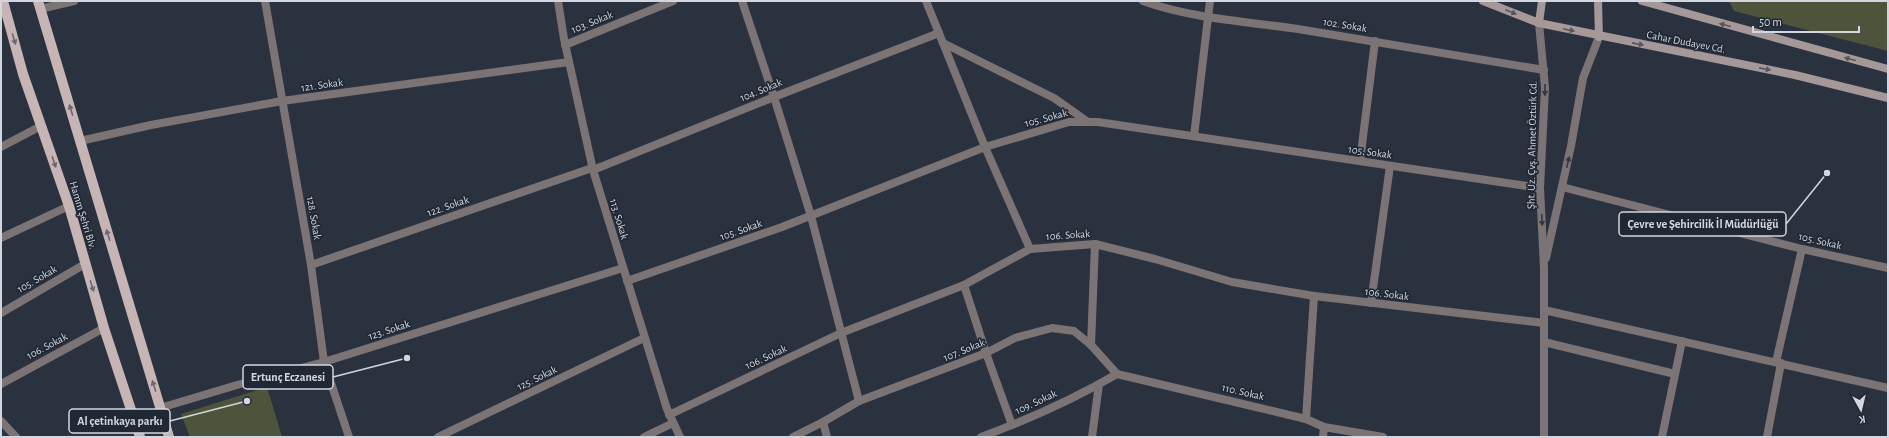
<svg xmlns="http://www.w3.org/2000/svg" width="1889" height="438" viewBox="0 0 1889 438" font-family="'Alegreya Sans',sans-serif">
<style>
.green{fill:#4e543b}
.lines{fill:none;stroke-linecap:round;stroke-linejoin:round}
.minor{stroke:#7c7474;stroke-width:8}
.tertiary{stroke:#7c7474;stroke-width:8}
.secondary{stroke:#a69898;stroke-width:8}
.primary{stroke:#c7b4b5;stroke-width:10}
.oneway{fill:#56555d}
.oneway2{fill:#6c676f}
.oneway3{fill:#333742}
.labels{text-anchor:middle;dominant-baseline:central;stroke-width:3.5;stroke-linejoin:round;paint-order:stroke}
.street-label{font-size:11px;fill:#d2d7df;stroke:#212835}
.leader{fill:none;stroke:#d2d7df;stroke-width:1.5}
.callout-dot{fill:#d2d7df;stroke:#212835;stroke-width:1.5}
.callout{fill:#212835;stroke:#d2d7df;stroke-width:1.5}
.callout-label{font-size:12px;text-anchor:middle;font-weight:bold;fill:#d2d7df}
</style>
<rect width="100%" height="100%" fill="#2b323f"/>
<g class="green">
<path d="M1729,1H1888V51L1734,11Z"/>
<path d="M267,387L282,437H190L181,414Z"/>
</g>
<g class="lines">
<g class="minor">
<path d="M265,1L311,265L324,362L349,437"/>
<path d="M558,1L564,39L593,170L667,409L680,437"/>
<path d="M742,1L774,97L811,216L859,401"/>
<path d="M926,1L985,147L1030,249"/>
<path d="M1143,1C1189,18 1249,22 1298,29C1380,42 1462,56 1544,70"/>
<path d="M40,9L74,1"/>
<path d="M943,43L1054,98L1088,122"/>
<path d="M565,45L673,1"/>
<path d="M1194,136L1210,1"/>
<path d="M80,141L151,125L282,101L569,62"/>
<path d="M1,147L41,126"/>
<path d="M1360,161L1375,41"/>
<path d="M593,170L774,97L939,33"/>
<path d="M1562,187L1802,249L1888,268"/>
<path d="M1,238L69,206"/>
<path d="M311,265L592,168"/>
<path d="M627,281L782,227L985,147L1069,122H1098L1540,188"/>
<path d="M964,285L986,353L1012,425"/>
<path d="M1371,303L1390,166"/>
<path d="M1544,310L1888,388"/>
<path d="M1,313L85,264"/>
<path d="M1544,342L1675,374"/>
<path d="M1091,345L1095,244"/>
<path d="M1776,362L1802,249"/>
<path d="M1,384L104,328"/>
<path d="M160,408L237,385L324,362L623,268"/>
<path d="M669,415L841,333L964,285L1030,249L1095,244L1155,259L1232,282L1314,296L1544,323"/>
<path d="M1306,419L1314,296"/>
<path d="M1,421L16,437"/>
<path d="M438,437L644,338"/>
<path d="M644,437L673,423"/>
<path d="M793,437L823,422"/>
<path d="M827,437L823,422L859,401L986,353L1015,338L1052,328L1074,331L1091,345L1117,374"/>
<path d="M981,437C1027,420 1074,399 1117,374L1306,419L1324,427L1383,437"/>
<path d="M1092,437L1099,384"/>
<path d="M1323,437L1324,427"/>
<path d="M1662,437L1682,341"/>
<path d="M1767,437L1781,363"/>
</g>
<g class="tertiary">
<path d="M1539,23L1545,88L1540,188L1544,268V437"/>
<path d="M1546,258L1571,146L1583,78L1599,37"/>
</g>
<g class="secondary">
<path d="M1483,1L1539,23L1795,75L1888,98"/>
<path d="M1598,1L1599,37"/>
<path d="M1642,1L1888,69"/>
<path d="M1539,23L1542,1"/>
</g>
<g class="primary">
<path d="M3,1L23,74L69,206L104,328L140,437"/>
<path d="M38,1L169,437"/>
</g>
</g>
<defs><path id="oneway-solid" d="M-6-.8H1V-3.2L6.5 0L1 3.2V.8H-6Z"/></defs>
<g class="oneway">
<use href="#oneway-solid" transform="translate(1511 12) rotate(22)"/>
<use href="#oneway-solid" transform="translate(1725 25) rotate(-165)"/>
<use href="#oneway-solid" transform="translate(1569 30) rotate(12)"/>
<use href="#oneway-solid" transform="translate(1638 44) rotate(11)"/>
<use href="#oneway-solid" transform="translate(1850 59) rotate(-165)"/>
<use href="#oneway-solid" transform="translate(1765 69) rotate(11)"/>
</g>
<g class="oneway2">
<use href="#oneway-solid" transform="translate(14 39) rotate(74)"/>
<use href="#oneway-solid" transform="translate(71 110) rotate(-107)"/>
<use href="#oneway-solid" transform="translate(54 162) rotate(71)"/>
<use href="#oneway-solid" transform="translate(108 235) rotate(-107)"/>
<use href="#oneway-solid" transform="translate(92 286) rotate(73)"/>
<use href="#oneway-solid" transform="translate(154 386) rotate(-107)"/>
</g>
<g class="oneway3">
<use href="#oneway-solid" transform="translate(1545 90) rotate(91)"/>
<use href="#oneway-solid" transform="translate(1568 162) rotate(-77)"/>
<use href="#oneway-solid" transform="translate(1542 220) rotate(87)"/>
</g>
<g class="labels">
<g class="street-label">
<text transform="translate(592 22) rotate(-22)">103. Sokak</text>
<text transform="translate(1345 25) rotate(9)">102. Sokak</text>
<text transform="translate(1686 42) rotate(11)">Cahar Dudayev Cd.</text>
<text transform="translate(322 85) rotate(-8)">121. Sokak</text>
<text transform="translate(761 90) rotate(-22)">104. Sokak</text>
<text transform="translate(1046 118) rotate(-15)">105. Sokak</text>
<text transform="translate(1532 145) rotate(-89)">Şht. Uz. Çvş. Ahmet Öztürk Cd.</text>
<text transform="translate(1370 152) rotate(8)">105. Sokak</text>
<text transform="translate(448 206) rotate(-19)">122. Sokak</text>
<text transform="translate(83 215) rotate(73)">Hamm Şehri Blv.</text>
<text transform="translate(314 218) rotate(80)">128. Sokak</text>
<text transform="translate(619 219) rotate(73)">113. Sokak</text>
<text transform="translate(741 230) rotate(-19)">105. Sokak</text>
<text transform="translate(1068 235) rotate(-4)">106. Sokak</text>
<text transform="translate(1820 241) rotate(13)">105. Sokak</text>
<text transform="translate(37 279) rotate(-30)">105. Sokak</text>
<text transform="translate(1387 294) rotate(7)">106. Sokak</text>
<text transform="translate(389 330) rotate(-18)">123. Sokak</text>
<text transform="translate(47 346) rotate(-28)">106. Sokak</text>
<text transform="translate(964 350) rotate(-22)">107. Sokak</text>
<text transform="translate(766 357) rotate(-25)">106. Sokak</text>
<text transform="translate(537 378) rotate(-26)">125. Sokak</text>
<text transform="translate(1243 392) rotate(13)">110. Sokak</text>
<text transform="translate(1036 402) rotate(-25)">109. Sokak</text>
</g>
</g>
<path class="leader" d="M1827 173L1786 224M407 358L333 377M247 401L170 421"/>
<g class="callout-dot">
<circle cx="1827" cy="173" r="4"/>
<circle cx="407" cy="358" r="4"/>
<circle cx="247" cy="401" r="4"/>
</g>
<g class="callout">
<rect x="1619" y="212" width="167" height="24" rx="4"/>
<rect x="243" y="365" width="90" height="24" rx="4"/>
<rect x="69" y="409" width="101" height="24" rx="4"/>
</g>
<g class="callout-label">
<text x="1703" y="228">Çevre ve Şehircilik İl Müdürlüğü</text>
<text x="288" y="381">Ertunç Eczanesi</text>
<text x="120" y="425">Al çetinkaya parkı</text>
</g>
<rect width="1889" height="438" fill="none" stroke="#d2d7df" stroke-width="4"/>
<g transform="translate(1861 410) rotate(172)" stroke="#212835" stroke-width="3" paint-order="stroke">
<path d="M0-3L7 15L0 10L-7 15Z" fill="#d2d7df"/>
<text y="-6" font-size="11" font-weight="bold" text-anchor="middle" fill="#d2d7df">K</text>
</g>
<path d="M1753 26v6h106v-6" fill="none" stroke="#d2d7df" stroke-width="2"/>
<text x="1759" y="26" font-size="12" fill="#d2d7df" stroke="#212835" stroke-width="3" paint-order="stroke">50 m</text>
</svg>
